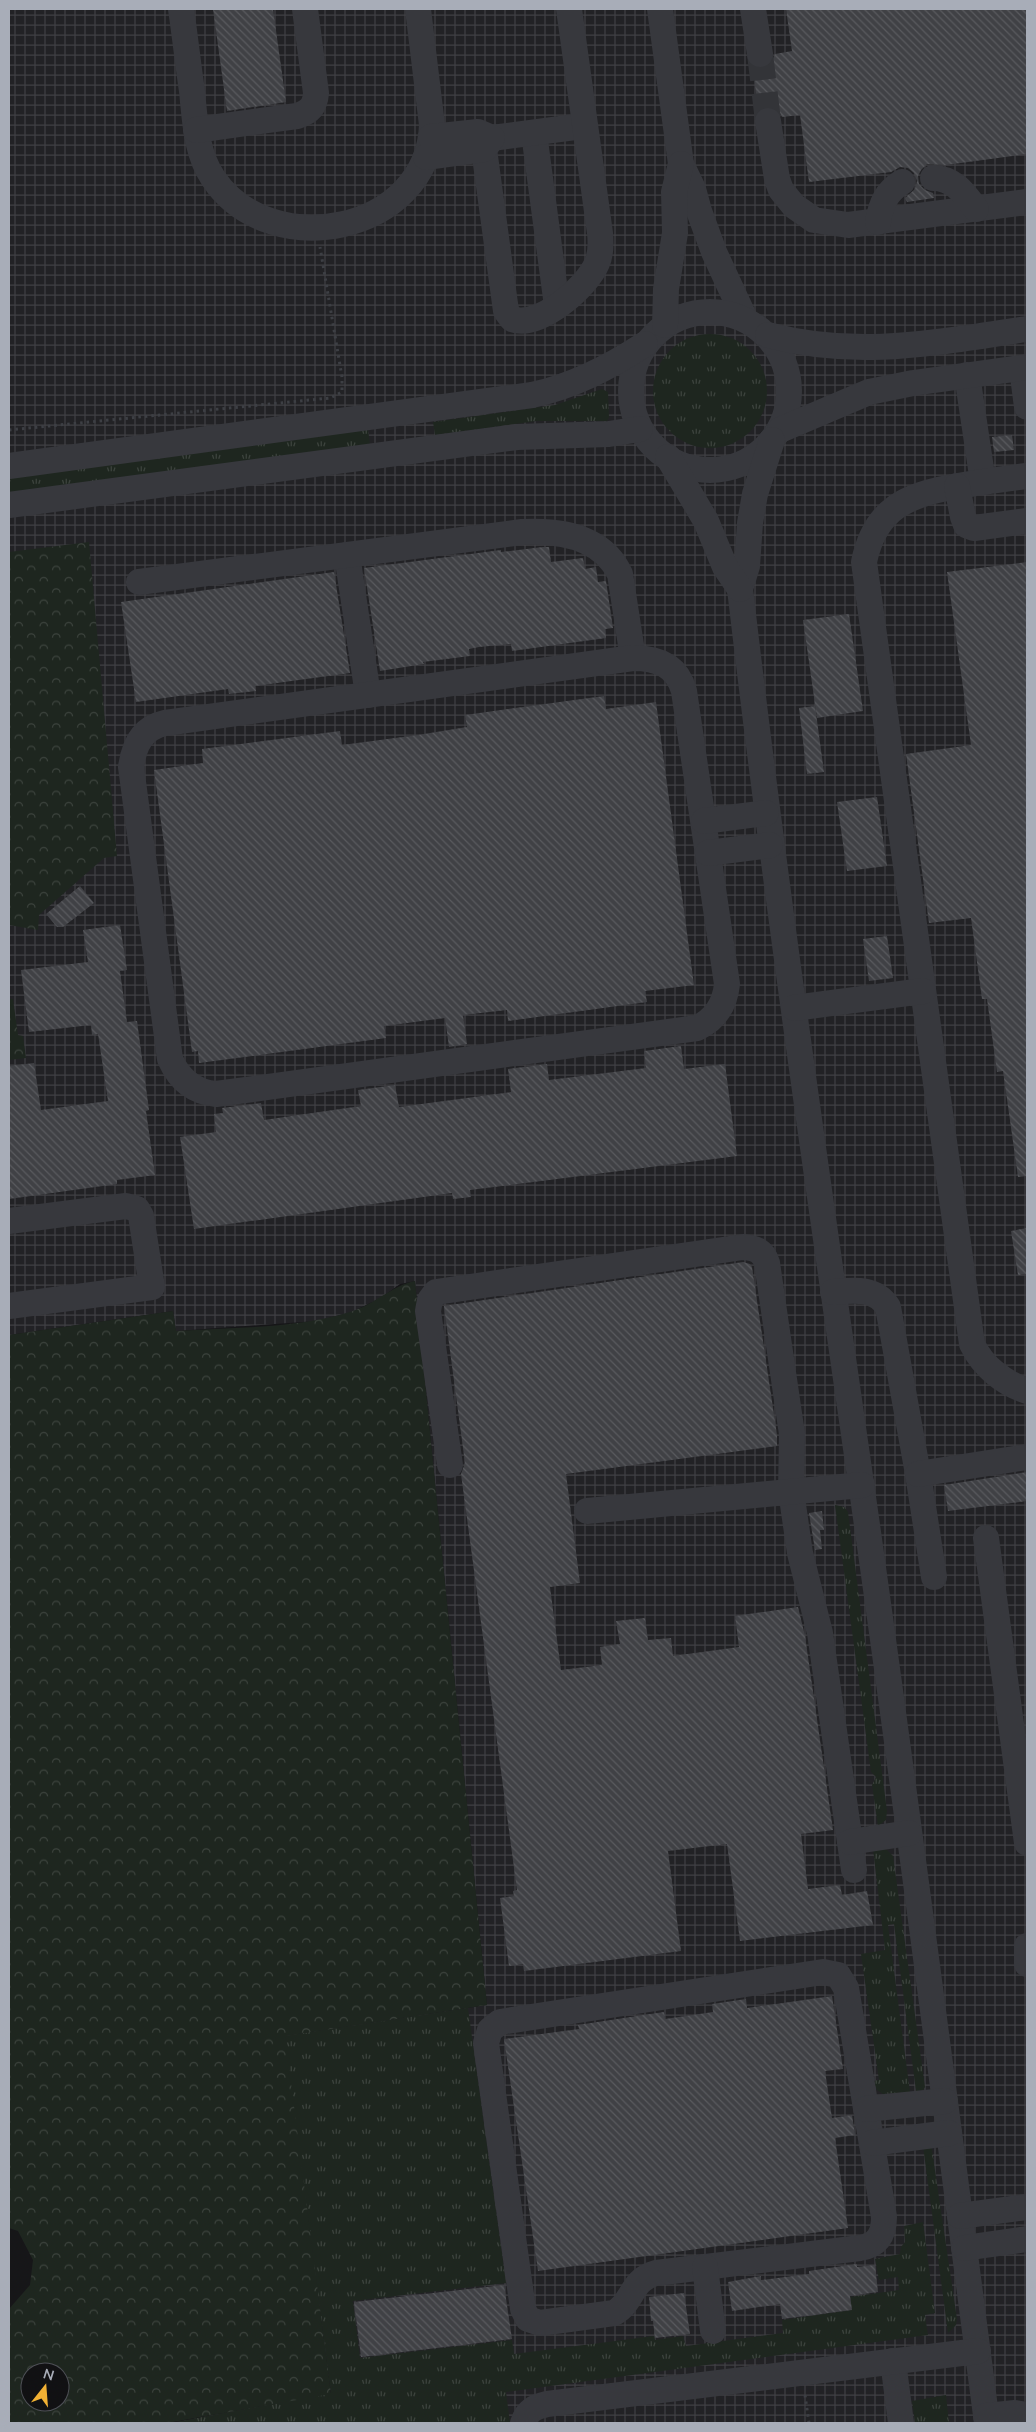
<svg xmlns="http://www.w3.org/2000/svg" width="1036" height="2432" viewBox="0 0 1036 2432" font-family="Mulish,sans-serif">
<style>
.industrial{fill:url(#industrial-grid)}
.grass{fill:url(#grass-tufts)}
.forest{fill:url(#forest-crowns);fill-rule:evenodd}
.building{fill:url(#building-back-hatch)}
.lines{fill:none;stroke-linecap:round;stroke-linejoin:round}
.minor-tunnel{stroke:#333438;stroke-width:26;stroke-dasharray:26 13;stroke-linecap:butt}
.path{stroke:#3d3f44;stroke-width:3;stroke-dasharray:2.5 4;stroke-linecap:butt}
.minor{stroke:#37383d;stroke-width:26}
</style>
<defs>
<pattern id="industrial-grid" width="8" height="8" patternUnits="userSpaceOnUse" patternTransform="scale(1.25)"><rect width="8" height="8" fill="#222225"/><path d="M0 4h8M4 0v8" fill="none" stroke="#3f3f43"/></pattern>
<pattern id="grass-tufts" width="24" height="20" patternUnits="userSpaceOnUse" patternTransform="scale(1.25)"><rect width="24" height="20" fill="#1e261f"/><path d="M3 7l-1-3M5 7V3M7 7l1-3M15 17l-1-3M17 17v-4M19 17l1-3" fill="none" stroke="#3c433d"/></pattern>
<pattern id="forest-crowns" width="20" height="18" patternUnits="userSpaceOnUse" patternTransform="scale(1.25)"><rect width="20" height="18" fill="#1e261f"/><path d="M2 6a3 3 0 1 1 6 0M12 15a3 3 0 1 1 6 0" fill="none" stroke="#3c433d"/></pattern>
<pattern id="building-back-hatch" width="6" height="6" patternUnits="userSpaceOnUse" patternTransform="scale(1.25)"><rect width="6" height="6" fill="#404145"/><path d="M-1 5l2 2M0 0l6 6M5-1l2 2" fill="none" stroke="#595a5e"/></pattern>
</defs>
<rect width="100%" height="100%" fill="#161618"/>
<path class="industrial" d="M9,9H1027V2423H171L331,2393L284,2036L487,2005L415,1281L400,1284L382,1297L352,1312L316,1321L176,1331L173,1311L9,1335Z"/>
<g class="grass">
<circle cx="710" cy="391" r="57"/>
<path d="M602,389L608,392L609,417L607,421H537L435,435L433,422L555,405Z"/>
<path d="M368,429L370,445L9,493V477Z"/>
<path d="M835,1505L844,1507L848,1512L887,1811L886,1820L878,1826L872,1785L876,1777L871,1772Z"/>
<path d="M885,1848L893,1856L925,2087L923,2090L916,2091L894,1924L888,1925L910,2092L883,2094L877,2090L873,2081L879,2080L861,1954L885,1950L873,1849Z"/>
<path d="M468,2008L506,2283L353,2301L360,2358L512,2340L514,2354L654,2336L655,2340L683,2336L686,2346L783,2333L782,2320L852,2310L850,2297L899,2290L898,2277L879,2280L875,2259L900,2254L901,2247L905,2242L904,2226L923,2222L935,2313L925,2315L928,2335L506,2392L510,2423H171L331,2393L284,2036Z"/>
<path d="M923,2146L932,2148V2150L957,2319L956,2325L948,2333Z"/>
<path d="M946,2395L949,2423H915L912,2401Z"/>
</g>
<g class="forest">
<path d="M89,542L117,856L104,858L39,915L38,930L9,925V552Z"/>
<path d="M9,999H13L18,1035L23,1036L26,1058L9,1060Z"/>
<path d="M415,1281L487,2005L285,2036L331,2394L167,2423H9V2309L30,2285L33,2260L18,2231L9,2228V1335L173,1311L176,1331C232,1327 296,1329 350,1312C374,1305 391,1286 415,1281ZM30,2372H60V2402H30Z"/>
</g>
<g class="building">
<path d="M213,9H273L286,102L227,111Z"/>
<path d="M786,9H1026L1027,154L946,165L927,164L921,170L918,176L919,184L925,190L933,193L934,198L907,202L905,198L915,189L917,181L914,173L908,168L900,167L891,172L809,182L800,115L782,117L779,111L773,107L765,106L758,110L753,67L763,69L770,65L775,54L792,51Z"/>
<path d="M1012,435L1014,450L994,452L992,437Z"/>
<path d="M543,547H549L551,562L583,558L585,569L596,567L598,582L606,581L613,628L605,629L606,638L512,651L511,644L479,647L469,649L470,656L423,662L424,664L380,671L364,568L501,550V552Z"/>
<path d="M1027,562V1176L1018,1177L1003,1071L997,1072L987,999H982L971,918L929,923L906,754L971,745L947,572Z"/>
<path d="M334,572L350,673L255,686L256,691L229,694L228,689L136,702L121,602Z"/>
<path d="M849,614L863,711L817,718L803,620Z"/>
<path d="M604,696L606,709L656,702L694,985L645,991L647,1002L508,1021L507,1010L463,1015L467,1044L449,1047L445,1018L384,1026L386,1038L199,1063L198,1051L192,1052L154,770L203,763L202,749L340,731L342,745L418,735L467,727L465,715Z"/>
<path d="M815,706L824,772L807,774L799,708Z"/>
<path d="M877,797L887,866L847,871L837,802Z"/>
<path d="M80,886L94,903L63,927H57L46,914Z"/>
<path d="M120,925L127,970L120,971L127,1022L137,1021L149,1110L146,1111L155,1175L117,1180V1184L9,1199V1066L34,1063L41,1110L108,1101L98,1034L92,1035L91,1025L29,1032L21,970L88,962L83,930Z"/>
<path d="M887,936L893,978L869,981L863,939Z"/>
<path d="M681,1046L684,1069L725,1064L737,1156L470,1190L471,1197L453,1199L452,1193L194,1229L180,1137L216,1132L214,1114L223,1113L222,1108L261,1103L264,1120L361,1106L358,1090L395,1085L399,1107L511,1092L508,1069L547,1064L549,1080L646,1068L644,1051Z"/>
<path d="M1027,1228V1274L1018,1275L1011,1231Z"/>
<path d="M743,1262L750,1264L752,1267L777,1435V1446L566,1474L580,1583L550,1587L561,1670L602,1665L600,1647L620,1644L616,1621L645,1618L648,1640L671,1638L673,1656L739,1647L735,1616L798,1607L805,1636L833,1830L801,1834L808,1889L840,1885L842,1895L867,1891L873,1925L740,1941L727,1844L668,1851L681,1951L524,1971L523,1964L509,1966L500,1898L514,1896L513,1891L517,1890L461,1474L465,1463L444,1306Z"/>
<path d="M1027,1472V1501L948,1511L944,1485Z"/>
<path d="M822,1511L824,1530H820L822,1549L815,1550L809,1513Z"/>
<path d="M832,1996L843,2069L825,2071L832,2118L852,2115L855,2135L835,2138L848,2228L538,2271L504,2039L579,2029L578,2025L664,2012L665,2019L713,2012L712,2004L746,1999L747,2008Z"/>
<path d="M857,2264V2267L875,2265L878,2292L850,2296L852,2310L782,2319L780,2304L732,2311L728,2282L761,2276V2280L809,2274V2271Z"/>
<path d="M504,2285L512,2339L361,2357L354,2302Z"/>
<path d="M684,2293L690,2334L655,2338L653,2321H651L649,2297Z"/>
</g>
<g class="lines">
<path class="minor-tunnel" d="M760,54L768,121"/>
<g class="path">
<path d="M9,430L330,398L342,392V377L320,247"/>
<path d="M805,2395L809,2423"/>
</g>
<g class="minor">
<path d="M181,9C185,36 188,64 192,91C195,121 196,153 213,178C270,264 428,233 432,125L418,9"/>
<path d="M660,9L681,164L693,189L699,211L714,252L745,319"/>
<path d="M753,9L760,54"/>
<path d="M768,121L777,179L781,190L794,206L814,220L848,225L1027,202"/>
<path d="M196,130L297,116C310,112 315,106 316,93L305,9"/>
<path d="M534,133L557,306"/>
<path d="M492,138L583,126"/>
<path d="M484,149L506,311L512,319C539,329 587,287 597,263C601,254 601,243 600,233L569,9"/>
<path d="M426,157L484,149L492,138L478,132L431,137"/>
<path d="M933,178C954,178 964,193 976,209"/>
<path d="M878,222C881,204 886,192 902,182"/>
<circle cx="710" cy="391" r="79"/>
<path d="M665,325L666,289L675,233L674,192L681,164"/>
<path d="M768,335C860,359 936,342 1027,329"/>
<path d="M1022,368L1027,407"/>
<path d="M967,375L983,482"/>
<path d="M780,430L869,392L913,383L1027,367"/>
<path d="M772,440L755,494L750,523L747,566L740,589C775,888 818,1185 861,1483C906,1796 946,2110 987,2423"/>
<path d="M668,457L706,521L725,567L740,589"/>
<path d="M9,466L532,395C574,386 610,367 645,344"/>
<path d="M1027,476C1004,479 981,482 958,486C908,494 875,508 864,562L972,1344C983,1367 1004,1383 1027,1391"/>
<path d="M957,486L963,517L966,525L974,528L1027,521"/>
<path d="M9,505L517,437L609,434L640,429"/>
<path d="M347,555L368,695"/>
<path d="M139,582L522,532C559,530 602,536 620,574L633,658"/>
<path d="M633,658C658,658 677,666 684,691L727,984C725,1004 716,1019 697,1028L216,1094C194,1092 179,1079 170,1059L131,767C134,745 142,728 165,723Z"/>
<path d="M704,821L766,813"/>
<path d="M708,853L770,845"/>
<path d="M794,1008L923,991"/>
<path d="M9,1221L126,1206L137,1209L141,1216L152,1287L9,1306"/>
<path d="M833,1292C854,1290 875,1287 888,1307L918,1474L934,1577"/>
<path d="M450,1465L428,1311L430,1300L436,1292L743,1247C756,1248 763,1251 767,1263L792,1434L791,1491L800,1553L820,1633L854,1870"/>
<path d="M918,1474L1027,1457"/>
<path d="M587,1511L862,1485"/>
<path d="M986,1538L1027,1843"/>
<path d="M850,1842L909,1833"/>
<path d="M1027,1946V1964"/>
<path d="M823,1972L838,1975L846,1988L884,2217C884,2234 878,2245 860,2248L656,2273C630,2280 634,2302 614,2313L540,2323L528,2319L523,2309L486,2043L490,2030L500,2022Z"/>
<path d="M866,2109L945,2101"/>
<path d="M872,2143L949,2133"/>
<path d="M960,2216L1027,2207"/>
<path d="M964,2248L1027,2239"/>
<path d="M705,2267L713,2331"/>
<path d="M893,2361L901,2423"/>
<path d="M986,2416L1015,2413L1027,2415"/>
<path d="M523,2423C527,2411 534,2407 547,2404L978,2351"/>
</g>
</g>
<rect width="1036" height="2432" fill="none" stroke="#a8adb8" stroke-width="20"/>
<g transform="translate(45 2387) rotate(17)"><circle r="24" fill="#111113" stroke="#4d4f55"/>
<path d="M0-4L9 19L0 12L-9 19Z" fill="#f2b134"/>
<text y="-8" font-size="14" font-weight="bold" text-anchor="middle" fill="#a8adb8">N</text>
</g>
</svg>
